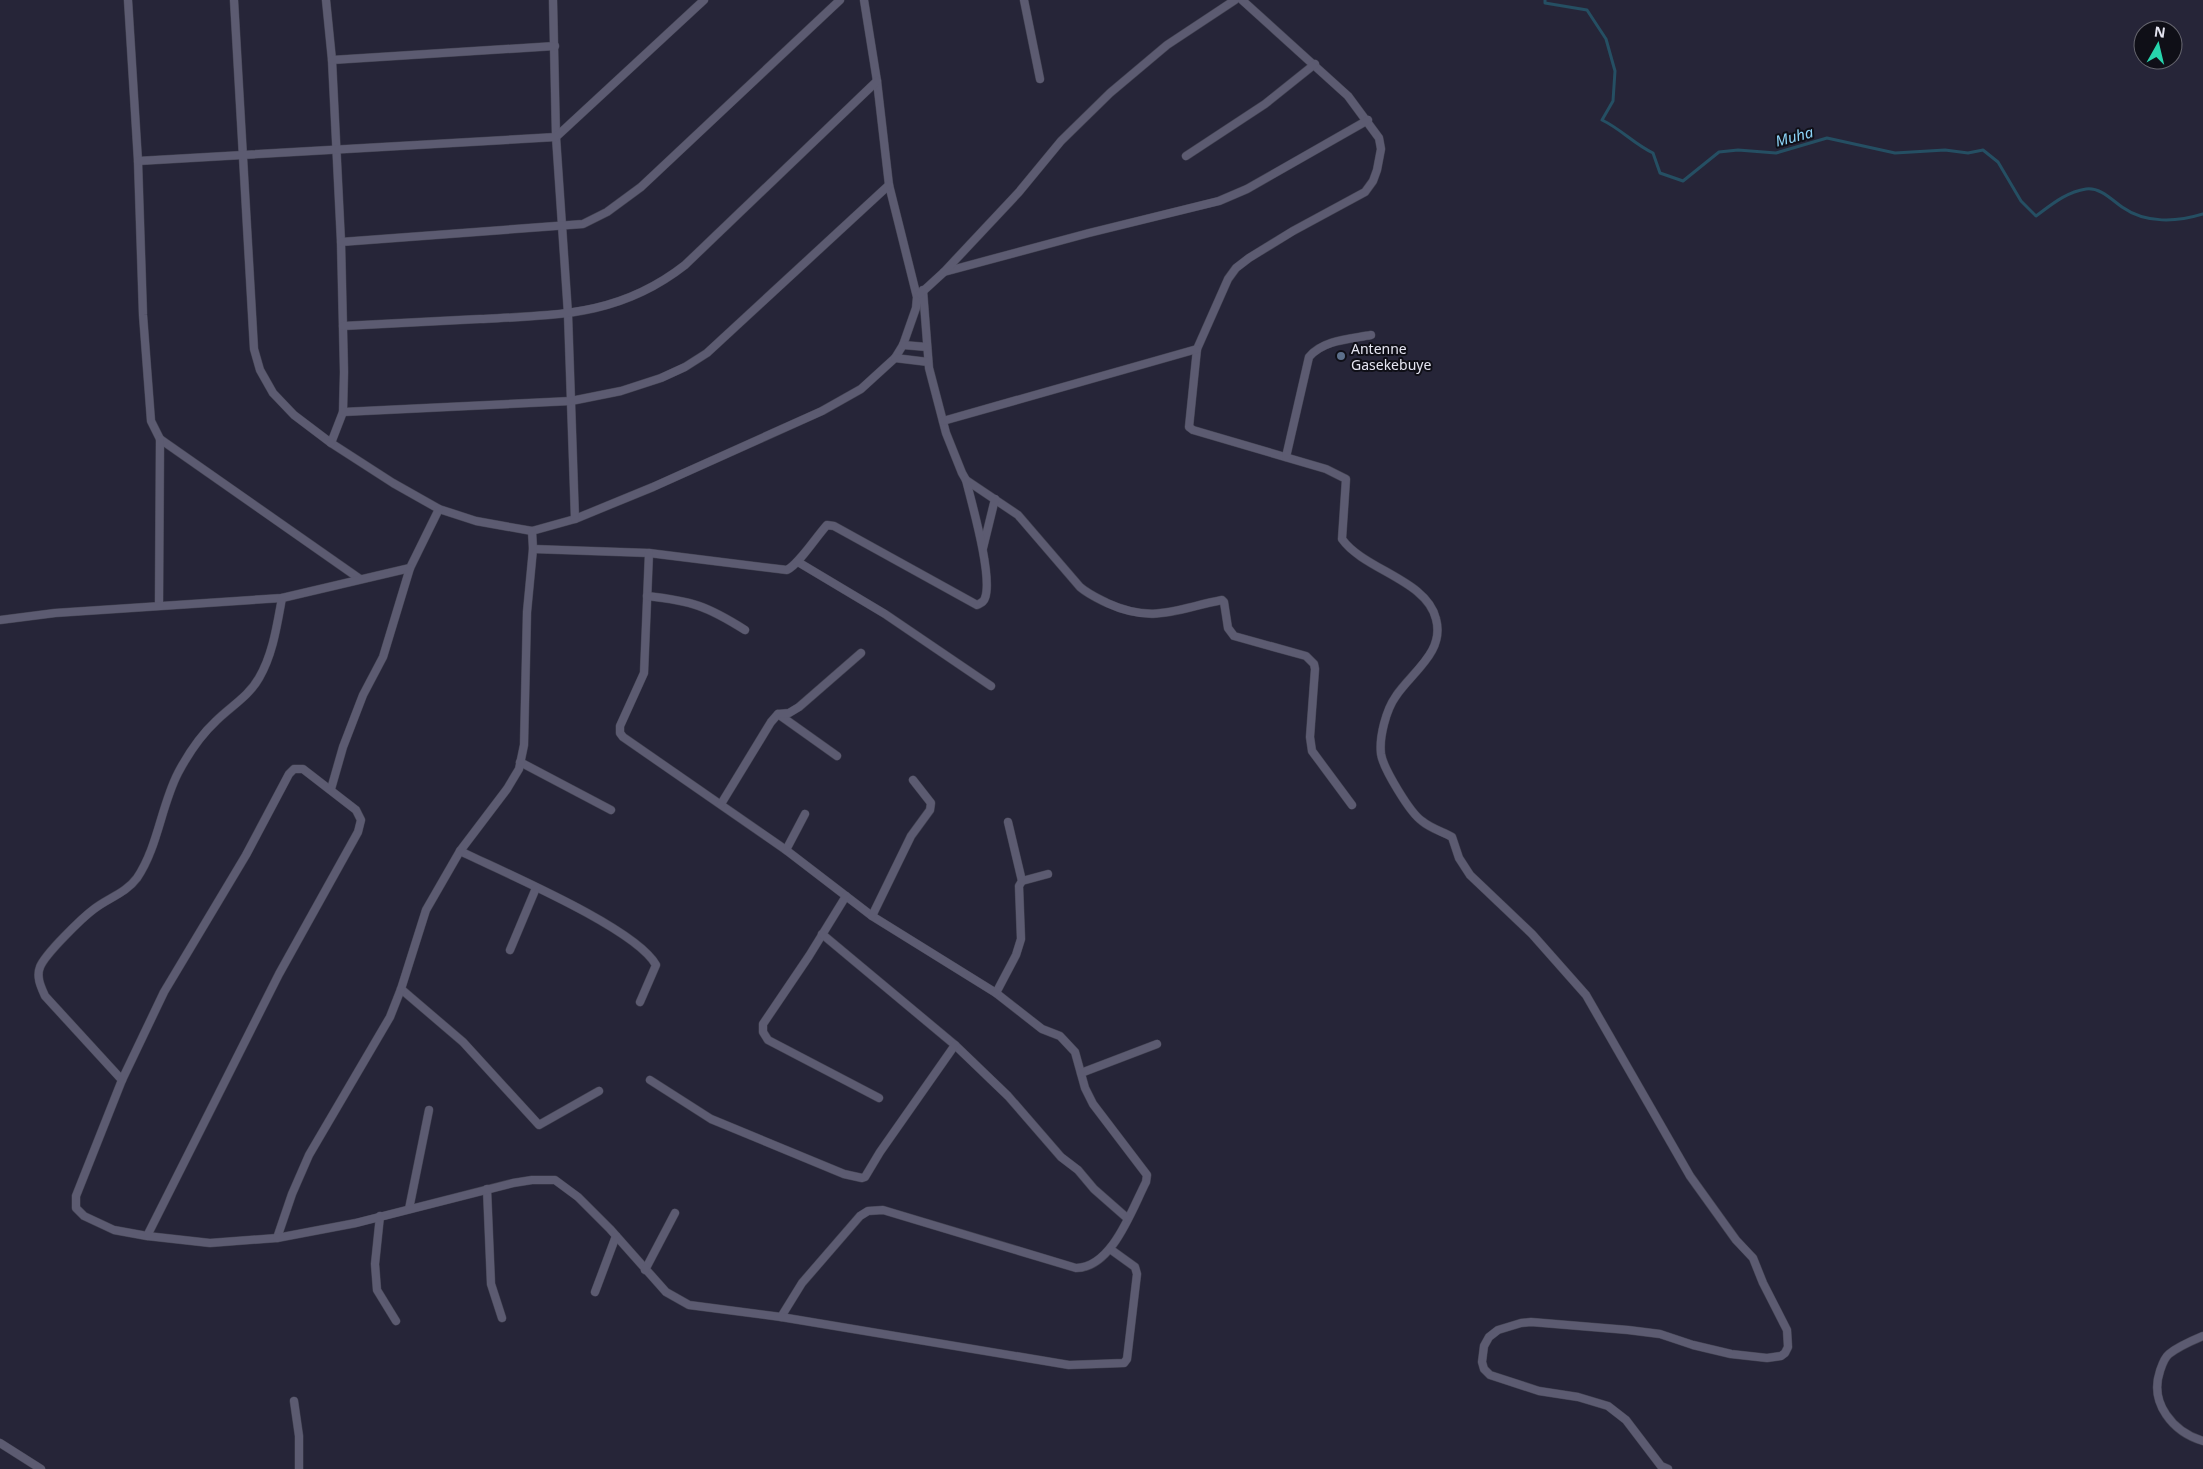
<svg xmlns="http://www.w3.org/2000/svg" width="2203" height="1469" viewBox="0 0 2203 1469" font-family="'Noto Sans',sans-serif">
<style>
.lines{fill:none;stroke-linecap:round;stroke-linejoin:round}
.stream{stroke:#254f63;stroke-width:3}
.minor-casing{stroke:#424251;stroke-width:9}
.minor{stroke:#5c5b71;stroke-width:8}
.service-dot{fill:#5c6f8a;stroke:#0f0f17;stroke-width:2}
.labels{text-anchor:middle;dominant-baseline:central;stroke-width:4;stroke-linejoin:round;paint-order:stroke}
.poi-label{font-size:14px;fill:#e5e5f1;stroke:#0f0f17;text-anchor:start}
.water-label{font-size:15px;font-style:italic;fill:#8cd4f8;stroke:#0f0f17}
</style>
<rect width="100%" height="100%" fill="#262538"/>
<g class="lines">
<path class="stream" d="M1545,0V3L1587,10L1606,39L1615,71L1613,101L1602,120C1621,129 1634,144 1653,153L1660,173L1683,181L1719,152L1738,150L1776,153L1827,138L1895,153L1945,150L1968,153L1983,150L1998,162L2021,201L2036,216C2051,205 2066,192 2086,189C2100,187 2112,200 2122,207C2146,224 2177,222 2203,214"/>
<g class="minor-casing">
<g id="minor">
<path d="M128,0L138,161L143,315L151,421L160,439L360,579"/>
<path d="M234,0L254,349L260,370L273,393L294,415L331,443L393,483L439,509L476,521L532,531L575,519L653,487L822,411L861,389L895,358L903,345L916,308L917,297L889,185L877,81L864,0"/>
<path d="M326,0L332,60L341,242L344,372L343,412L331,443"/>
<path d="M553,0L556,137L568,314L575,519"/>
<path d="M1024,0L1040,79"/>
<path d="M1242,0L1348,96L1379,138L1381,149L1377,170L1373,181L1365,192L1293,231L1249,258L1236,268L1228,279L1197,349L1189,427L1193,430L1326,469L1346,479L1342,539C1364,570 1427,580 1436,619C1445,652 1412,672 1396,696C1386,710 1379,737 1381,754C1383,768 1410,813 1422,821C1430,828 1443,832 1452,837L1459,858L1470,875L1532,934L1586,995L1690,1176L1736,1240L1753,1258L1763,1283L1787,1330L1788,1347L1785,1353L1781,1356L1767,1358L1731,1354L1693,1345L1660,1334L1628,1330L1531,1322L1521,1323L1498,1330L1489,1337L1484,1346L1482,1362L1484,1369L1490,1375L1539,1391L1578,1397L1608,1406L1626,1420L1661,1466L1668,1469"/>
<path d="M332,60L555,46"/>
<path d="M1186,156L1265,104L1315,64"/>
<path d="M138,161L556,137L704,0"/>
<path d="M341,242L583,224L607,212L641,187L840,0"/>
<path d="M944,272L1089,233L1219,201L1247,189L1368,120"/>
<path d="M923,290L929,368L946,433L962,473L966,480L1018,515L1080,587C1088,594 1097,598 1107,603C1153,624 1176,609 1222,600L1224,602L1228,628L1234,636L1306,656L1314,664L1315,669L1310,737L1312,751L1352,805"/>
<path d="M920,294L944,272L1019,192L1061,141L1110,93L1167,45L1235,0"/>
<path d="M343,326C388,324 434,321 480,319C558,315 620,316 685,265L877,81"/>
<path d="M903,345L927,347"/>
<path d="M895,358L928,362"/>
<path d="M343,412L571,401L621,391L661,378L685,367L707,353L889,185"/>
<path d="M943,421L1197,349"/>
<path d="M1286,457L1309,357C1323,340 1350,339 1371,335"/>
<path d="M983,548L995,499"/>
<path d="M533,549L649,553L787,570C799,564 816,537 827,525L834,526L977,605C981,603 984,602 985,598C993,577 972,504 966,480"/>
<path d="M649,553L644,673L620,726V733L623,737L786,850L872,916L996,993L1042,1029L1060,1036L1075,1052L1085,1088L1093,1104L1147,1175L1146,1182C1132,1209 1112,1268 1076,1268L883,1210L868,1211L860,1216L802,1283L781,1317"/>
<path d="M798,562L885,614L991,686"/>
<path d="M647,596C692,601 707,606 745,630"/>
<path d="M159,605L160,439"/>
<path d="M0,620L55,613L282,598L410,568L439,509"/>
<path d="M778,714L837,756"/>
<path d="M520,762L611,810"/>
<path d="M331,789L343,747L363,695L383,657L410,568"/>
<path d="M721,804L771,722L778,714L789,713L799,707L861,653"/>
<path d="M786,850L805,814"/>
<path d="M460,851C503,872 636,928 656,965L640,1002"/>
<path d="M1022,881L1048,874"/>
<path d="M846,896L809,956L763,1024V1032L768,1040L879,1098"/>
<path d="M872,916L911,836L930,810L931,803L913,780"/>
<path d="M822,934L955,1045L1008,1096L1061,1157L1078,1170L1094,1189L1127,1218"/>
<path d="M510,950L536,888"/>
<path d="M401,989L463,1042L539,1125L599,1091"/>
<path d="M996,993L1016,955L1021,939L1019,886L1022,881L1008,822"/>
<path d="M1081,1073L1157,1044"/>
<path d="M122,1080L45,996C41,987 36,977 40,967C45,954 82,918 94,909C108,898 126,893 137,878C158,847 161,806 178,773C188,754 201,735 216,721C230,707 249,696 259,678C273,654 277,625 282,598"/>
<path d="M650,1080L711,1119L844,1174L862,1178L865,1177L880,1152L955,1045"/>
<path d="M487,1189L491,1284L502,1318"/>
<path d="M409,1209L429,1110"/>
<path d="M380,1216L375,1264L377,1290L396,1321"/>
<path d="M147,1236L279,974L358,832L361,820L356,810L303,769H294L289,774L246,855L164,992L122,1080L76,1196V1208L84,1216L114,1230L147,1236L210,1243L277,1238L292,1194L309,1155L390,1017L401,989L426,910L460,851L507,789L519,769L524,745L527,612L533,549L532,531"/>
<path d="M277,1238L356,1223L513,1183L532,1180H555L578,1197L610,1229L666,1292L689,1305L781,1317L1069,1365L1124,1363L1127,1359L1137,1274L1135,1267L1110,1249"/>
<path d="M645,1270L675,1213"/>
<path d="M595,1292L616,1236"/>
<path d="M2203,1336C2191,1341 2179,1346 2169,1354C2164,1358 2162,1365 2160,1371C2149,1403 2173,1432 2203,1441"/>
<path d="M294,1401L299,1436V1469"/>
<path d="M0,1443L41,1469"/>
</g>
</g>
<use href="#minor" class="minor"/>
</g>
<circle class="service-dot" cx="1341" cy="356" r="5"/>
<g class="labels">
<g class="poi-label">
<text x="1351" y="348">Antenne<tspan x="1351" dy="16">Gasekebuye</tspan></text>
</g>
<g class="water-label">
<text transform="translate(1794 136) rotate(-15)">Muha</text>
</g>
</g>
<g transform="translate(2158 45) rotate(8)"><circle r="24" fill="#0f0f17" stroke="#65656e"/>
<path d="M0-4L9 19L0 12L-9 19Z" fill="#27d5ad"/>
<text y="-8" font-size="14" font-weight="bold" text-anchor="middle" fill="#e5e5f1">N</text>
</g>
</svg>
